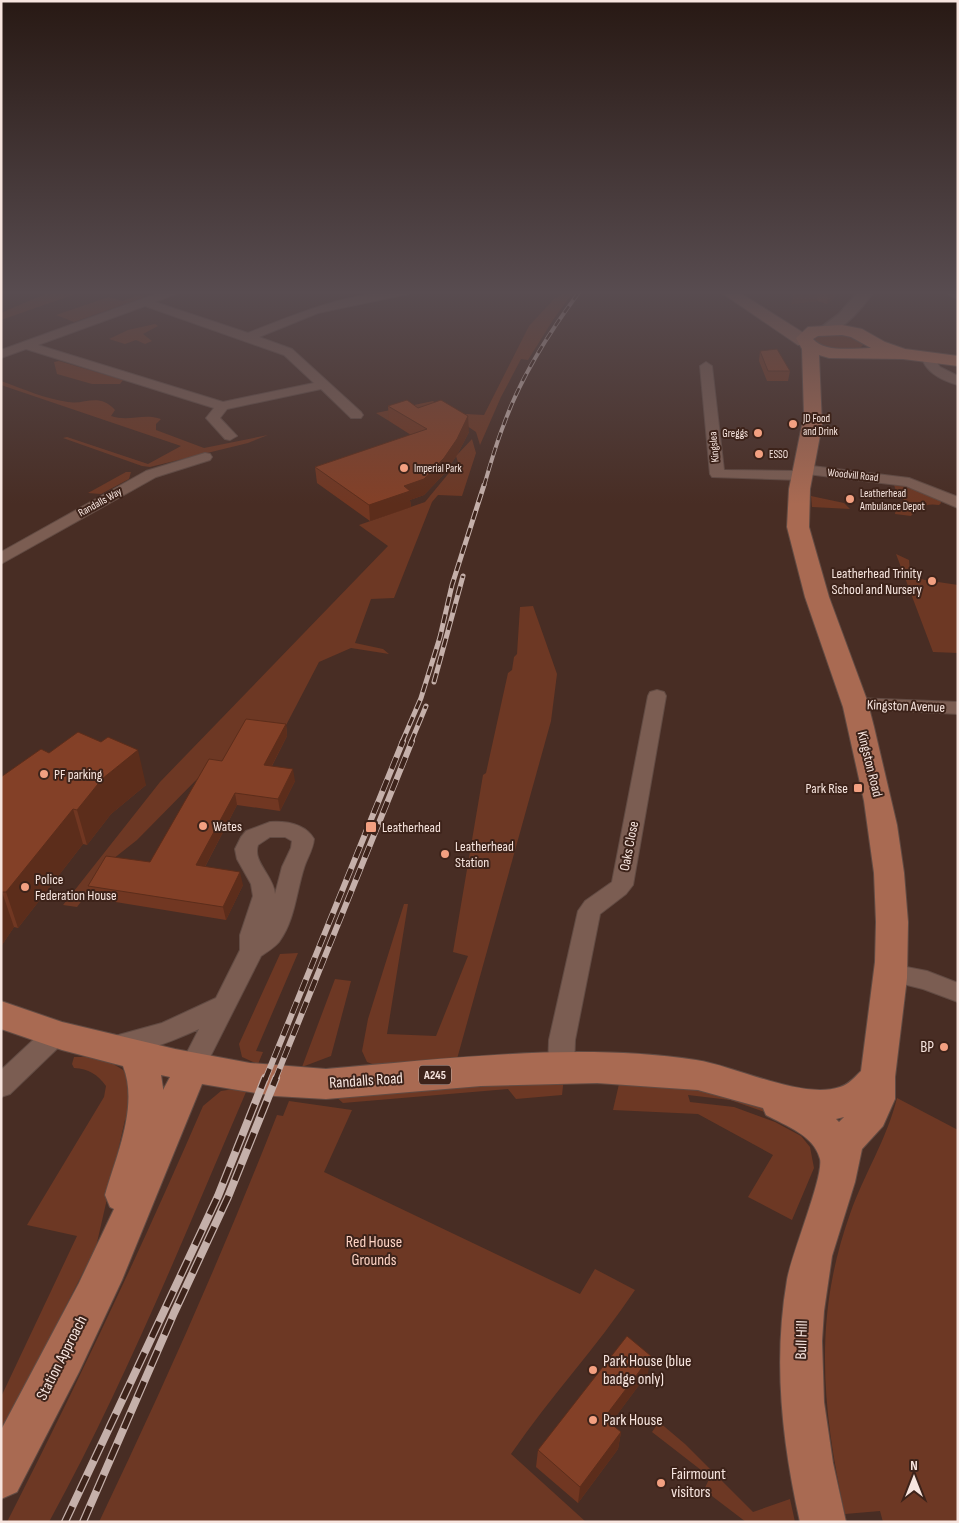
<svg xmlns="http://www.w3.org/2000/svg" width="959" height="1523" viewBox="0 0 959 1523" font-family="'Sofia Sans Condensed',sans-serif">
<style>
.green{fill:#6d3824}
.lines{fill:none;stroke-linecap:round;stroke-linejoin:round}
.minor-casing{stroke:#624b43;stroke-width:2}
.tertiary-casing{stroke:#624b43;stroke-width:3}
.secondary-casing{stroke:#624b43;stroke-width:2}
.primary-casing{stroke:#624b43;stroke-width:2}
.minor{fill:#7b5d52;fill-rule:evenodd}
.tertiary{fill:#7b5d52;fill-rule:evenodd}
.secondary{fill:#926352;fill-rule:evenodd}
.primary{fill:#a96a52;fill-rule:evenodd}
.rail-far3-casing{stroke:#c5b0aa;stroke-width:4}
.rail-far2-casing{stroke:#c5b0aa;stroke-width:5}
.rail-far1-casing{stroke:#c5b0aa;stroke-width:6}
.rail-casing{stroke:#c5b0aa;stroke-width:8}
.rail-far3{stroke:#3d231a;stroke-width:2.5;stroke-dasharray:8;stroke-linecap:butt}
.rail-far2{stroke:#3d231a;stroke-width:3;stroke-dasharray:9;stroke-linecap:butt}
.rail-far1{stroke:#3d231a;stroke-width:4.5;stroke-dasharray:12;stroke-linecap:butt}
.rail{stroke:#3d231a;stroke-width:5.5;stroke-dasharray:17;stroke-linecap:butt}
.wall{fill:#713722}
.shaded-wall{fill:#5c2d1b}
.building{fill:#834027;stroke:#5c2d1b}
.poi-dot{fill:#f3a081;stroke:#3d231a;stroke-width:2}
.labels{text-anchor:middle;dominant-baseline:central;stroke-width:4;stroke-linejoin:round;paint-order:stroke}
.far-poi-label{font-size:11px;fill:#f7e5df;stroke:#3d231a;text-anchor:start}
.far-street-label{font-size:11px;fill:#f7e5df;stroke:#3d231a}
.shield{fill:#3d231a;stroke:#bfaba4;stroke-width:1}
.shield-label{font-size:12px;font-weight:bold;fill:#f7e5df}
.poi-label{font-size:14px;fill:#f7e5df;stroke:#3d231a;text-anchor:start}
.street-label{font-size:14px;fill:#f7e5df;stroke:#3d231a}
.near-poi-label{font-size:16px;fill:#f7e5df;stroke:#3d231a;text-anchor:start}
.near-street-label{font-size:16px;fill:#f7e5df;stroke:#3d231a}
.near-park-label{font-size:16px;fill:#fdd3c4;stroke:#3d231a}
</style>
<rect width="100%" height="100%" fill="#482d24"/>
<g class="green">
<path d="M52,291H84L1,320V313Z"/>
<path d="M567,291H574L553,320L528,360L521,359L501,397L480,445L476,432L448,413L408,416L389,421L376,413L433,401L448,413L484,415L529,326L554,299Z"/>
<path d="M139,295L145,297L74,322L56,315L109,297L122,301Z"/>
<path d="M155,324L158,326L143,334L152,341L145,344L136,340L125,344L109,339L128,330Z"/>
<path d="M841,332L863,342V345C853,357 830,348 816,346L812,337Z"/>
<path d="M59,361L123,380L120,384H92L57,374L54,362Z"/>
<path d="M1,381C23,389 46,399 68,402C85,405 99,392 115,410L111,416C129,422 143,413 161,419L156,424V430L204,448L268,435L248,443L150,467L142,466L63,438L67,437L148,464L181,446L1,385Z"/>
<path d="M472,439L476,453L462,496L438,495L432,502L394,598L371,599L355,643L383,649L389,654L351,648L319,662L283,731L223,765L205,771L137,840L113,859L77,907L63,905L160,782L388,546L359,525L425,502L458,462L456,456Z"/>
<path d="M126,472H131L129,479L101,494L88,493Z"/>
<path d="M893,482L903,483L940,498L941,503L939,505C926,503 919,507 911,516L895,514L896,507L906,497L896,491Z"/>
<path d="M811,496L844,503L850,509L812,507Z"/>
<path d="M896,554L909,560L910,572L915,577L925,580L958,585V653L933,652Z"/>
<path d="M533,606L557,674L551,721L457,1059L375,1065L367,1062L362,1051L368,1019L404,904H408L387,1034L436,1036L468,956L453,952L483,775L486,773L508,673L512,670L514,657L517,654L520,607Z"/>
<path d="M298,953L256,1051L263,1052L258,1064L242,1057L239,1044L280,954Z"/>
<path d="M335,979L351,981L331,1056L302,1067Z"/>
<path d="M74,1057H102L123,1070L132,1082L134,1111L125,1120L96,1247L1,1433V1397L77,1236L27,1225L104,1097L106,1086C97,1074 89,1069 74,1068L72,1064Z"/>
<path d="M564,1077L562,1095L516,1099L508,1089L343,1103L335,1096Z"/>
<path d="M619,1084L684,1085L768,1107L785,1119L730,1100L688,1095L690,1102L734,1107L775,1122L801,1136L810,1147L814,1168L792,1220L748,1197L773,1155L698,1114L613,1110Z"/>
<path d="M234,1089L246,1092C184,1237 125,1383 49,1522H7C77,1385 142,1247 203,1106L221,1091Z"/>
<path d="M897,1098L958,1130V1522H883L880,1511L845,1514C822,1409 813,1317 850,1214C864,1174 887,1139 897,1098Z"/>
<path d="M289,1101L352,1110L324,1172L580,1294L595,1269L635,1290C597,1347 550,1397 511,1454L586,1522H99C163,1388 223,1253 277,1115L283,1116Z"/>
<path d="M659,1422L685,1444L753,1512L790,1499L795,1522H746L704,1490L710,1477L652,1432Z"/>
</g>
<g class="lines">
<g class="minor-casing">
<g id="minor">
<path d="M164,291H180L178,293L155,302L248,333C300,312 357,289 414,291L408,294L318,313L259,337L292,349L361,412L363,415L361,418H351L321,389L227,409L220,418L237,436L230,440L225,439L206,418L214,408L26,349L1,358V350ZM145,306L284,355L314,383L223,402L38,345Z"/>
<path d="M941,291L958,292V299Z"/>
<path d="M928,354L932,355L940,367L958,376V385C944,381 926,373 922,358Z"/>
<path d="M706,362L712,366L724,470L798,471L797,469L799,466L804,465L909,478L958,497V508L906,486L807,474L808,476L806,479L801,480L712,477L710,474L700,366Z"/>
<path d="M205,453L210,454L212,457L210,460L156,477L1,564V552L146,471Z"/>
<path d="M657,690L664,692L666,696L633,885L626,894L600,914L575,1040L574,1068L570,1075L561,1079L552,1075L548,1068L549,1040L578,911L585,901L612,882L648,696L650,692Z"/>
<path d="M855,698L958,702V714L848,708L846,704L848,700Z"/>
<path d="M270,822C287,821 305,824 314,839C313,850 307,858 304,868C296,893 295,920 279,942C275,947 267,952 261,956L201,1075L192,1079L183,1075L179,1068L199,1029C177,1039 127,1061 104,1053L100,1046L104,1039L162,1023L216,998L240,950V935L253,896L251,884L237,859L235,849L241,837L246,831ZM270,837H285L292,841L291,848L282,867L275,894C274,876 252,862 258,845Z"/>
<path d="M891,964L927,971L958,983V1002L923,989L883,979L879,973L883,967Z"/>
<path d="M55,1025L64,1028L68,1035L64,1042L10,1094L1,1097V1070L46,1028Z"/>
</g>
</g>
<g class="tertiary-casing">
<path id="tertiary" d="M859,291H874C864,305 840,337 822,332L819,329L839,314Z"/>
</g>
<g class="secondary-casing">
<path id="secondary" d="M719,291H737L810,337L812,341L810,345H798Z"/>
</g>
<g class="primary-casing">
<path id="primary" d="M842,325L862,329L885,342L905,349L958,356V366L903,359L829,358L819,355L822,425L810,489L809,527L829,597L867,700L874,727L897,825L904,873L908,922L907,978L895,1077V1099L883,1126L862,1149L855,1182L832,1256L824,1311L822,1341L824,1402L833,1463L846,1522H800C782,1442 773,1361 787,1280C791,1255 824,1176 820,1159C814,1135 786,1126 766,1115L763,1108L698,1090L597,1083L481,1086L326,1099L275,1096L202,1084L122,1280L79,1372L17,1492L1,1499V1430L79,1283L114,1209L110,1207L105,1195C116,1156 139,1106 123,1066L62,1050L1,1029V1001L62,1022L175,1049L250,1063L326,1069C446,1059 576,1042 696,1060C736,1066 802,1100 840,1087C848,1085 855,1077 861,1071L875,962L876,922L874,873L864,801L843,707L805,597L787,527L789,489L804,415L802,349L796,338L808,327ZM842,335L851,337L871,348C854,348 825,353 813,339L818,336ZM161,1075L170,1077L163,1090V1088ZM844,1117L839,1122L836,1119Z"/>
</g>
<use href="#minor" class="minor"/>
<use href="#tertiary" class="tertiary"/>
<use href="#secondary" class="secondary"/>
<use href="#primary" class="primary"/>
<g class="rail-far3-casing">
<path id="rail-far3" d="M484,486C490,465 496,444 504,424C521,376 550,331 580,291"/>
</g>
<g class="rail-far2-casing">
<g id="rail-far2">
<path d="M434,682L463,576"/>
<path d="M402,742L421,698L440,637L452,585L484,485"/>
<path d="M411,742L426,706"/>
</g>
</g>
<g class="rail-far1-casing">
<g id="rail-far1">
<path d="M265,1080L403,741"/>
<path d="M275,1080L412,741"/>
</g>
</g>
<g class="rail-casing">
<g id="rail">
<path d="M65,1522L218,1196L265,1078"/>
<path d="M83,1522L174,1313L228,1197L276,1078"/>
</g>
</g>
<use href="#rail-far3" class="rail-far3"/>
<use href="#rail-far2" class="rail-far2"/>
<use href="#rail-far1" class="rail-far1"/>
<use href="#rail" class="rail"/>
</g>
<g class="wall">
<path d="M794,291H840L827,304L817,301L792,304Z"/>
<path d="M760,351L790,371L788,381H767L759,361Z"/>
<path d="M388,406L418,408L469,432L457,455L444,474L424,495L410,500L411,507L370,521L317,483L315,467L411,435L389,421Z"/>
<path d="M286,724L287,736L272,766L295,781L280,811L237,805L205,867L243,885L226,920L91,898L88,886L150,862L222,761Z"/>
<path d="M101,742L146,785L111,814L87,845L83,844L18,928L14,927L2,945L1,777L49,753Z"/>
<path d="M648,1373L610,1424L621,1432L618,1449L578,1503L536,1467L538,1450Z"/>
</g>
<g class="shaded-wall">
<path d="M794,291H818L817,301L792,304Z"/>
<path d="M829,291H840L827,304Z"/>
<path d="M468,416L469,432L457,455L444,474L424,495L410,500L411,507L370,521L369,505L404,486Z"/>
<path d="M286,724L287,736L266,777L264,765Z"/>
<path d="M138,750L146,785L111,814L87,845L77,810L102,779Z"/>
<path d="M293,769L295,781L280,811L278,799Z"/>
<path d="M235,793L237,805L199,878L196,865Z"/>
<path d="M73,809L83,844L18,928L6,892Z"/>
<path d="M240,872L243,885L226,920L223,907Z"/>
<path d="M1,892H2L14,927L2,945Z"/>
<path d="M651,1356L648,1373L602,1435L604,1418Z"/>
<path d="M621,1432L618,1449L578,1503L580,1487Z"/>
</g>
<g class="building">
<path d="M777,349L790,371H768L760,351Z"/>
<path d="M407,400L418,408L441,400L468,416L457,439L444,458L424,479L404,486L410,491L369,505L315,467L427,429L388,406Z"/>
<path d="M246,719L286,724L264,765L293,769L278,799L235,793L196,865L240,872L223,907L88,886L106,856L150,862L209,759L222,761Z"/>
<path d="M78,732L101,742L108,737L138,750L102,779L77,810L73,809L6,892H1V777L41,749L49,753Z"/>
<path d="M627,1336L651,1356L604,1418L621,1432L580,1487L538,1450Z"/>
</g>
<linearGradient id="sky" x2="0" y2="1"><stop stop-color="#281914"/><stop offset="0.58" stop-color="#584c50"/><stop offset="1" stop-color="#584c50" stop-opacity="0"/></linearGradient>
<rect width="959" height="504" fill="url(#sky)"/>
<g class="poi-dot">
<circle cx="793" cy="424" r="5"/>
<circle cx="758" cy="433" r="5"/>
<circle cx="759" cy="454" r="5"/>
<circle cx="404" cy="468" r="5"/>
<circle cx="850" cy="499" r="5"/>
<circle cx="932" cy="581" r="5"/>
<circle cx="44" cy="774" r="5"/>
<rect x="853" y="783" width="10" height="10" rx="2.5"/>
<circle cx="203" cy="826" r="5"/>
<rect x="365" y="821" width="12" height="12" rx="2.5"/>
<circle cx="445" cy="854" r="5"/>
<circle cx="25" cy="887" r="5"/>
<circle cx="944" cy="1047" r="5"/>
<circle cx="593" cy="1370" r="5"/>
<circle cx="593" cy="1420" r="5"/>
<circle cx="661" cy="1483" r="5"/>
</g>
<g class="labels">
<g class="far-poi-label">
<text x="803" y="418">JD Food<tspan x="803" dy="13">and Drink</tspan></text>
<text x="748" y="433" text-anchor="end">Greggs</text>
<text x="769" y="454">ESSO</text>
<text x="414" y="468">Imperial Park</text>
<text x="860" y="493">Leatherhead<tspan x="860" dy="13">Ambulance Depot</tspan></text>
</g>
<g class="far-street-label">
<text transform="translate(714 447) rotate(-95)">Kingslea</text>
<text transform="translate(853 475) rotate(6)">Woodvill Road</text>
<text transform="translate(100 502) rotate(-29)">Randalls Way</text>
</g>
<rect class="shield" x="419" y="1065.5" width="32" height="19" rx="4"/>
<g class="shield-label">
<text x="435" y="1075">A245</text>
</g>
<g class="poi-label">
<text x="922" y="573" text-anchor="end">Leatherhead Trinity<tspan x="922" dy="16">School and Nursery</tspan></text>
<text x="54" y="774">PF parking</text>
<text x="848" y="788" text-anchor="end">Park Rise</text>
<text x="213" y="826">Wates</text>
<text x="382" y="827">Leatherhead</text>
<text x="455" y="846">Leatherhead<tspan x="455" dy="16">Station</tspan></text>
<text x="35" y="879">Police<tspan x="35" dy="16">Federation House</tspan></text>
</g>
<g class="street-label">
<text transform="translate(906 706) rotate(2)">Kingston Avenue</text>
<text transform="translate(870 764) rotate(76)">Kingston Road</text>
<text transform="translate(629 846) rotate(-79)">Oaks Close</text>
</g>
<g class="near-poi-label">
<text x="934" y="1047" text-anchor="end">BP</text>
<text x="603" y="1361">Park House (blue<tspan x="603" dy="18">badge only)</tspan></text>
<text x="603" y="1420">Park House</text>
<text x="671" y="1474">Fairmount<tspan x="671" dy="18">visitors</tspan></text>
</g>
<g class="near-street-label">
<text transform="translate(366 1081) rotate(-4)">Randalls Road</text>
<text transform="translate(802 1340) rotate(-88)">Bull Hill</text>
<text transform="translate(62 1358) rotate(-63)">Station Approach</text>
</g>
<g class="near-park-label">
<text x="374" y="1242">Red House<tspan x="374" dy="18">Grounds</tspan></text>
</g>
</g>
<rect width="959" height="1523" fill="none" stroke="#f7e5df" stroke-width="5"/>
<g transform="translate(914 1478)" stroke="#3d231a" stroke-width="4" paint-order="stroke">
<path d="M0-4L9 19L0 12L-9 19Z" fill="#f7e5df"/>
<text y="-8" font-size="14" font-weight="bold" text-anchor="middle" fill="#f7e5df">N</text>
</g>
</svg>
